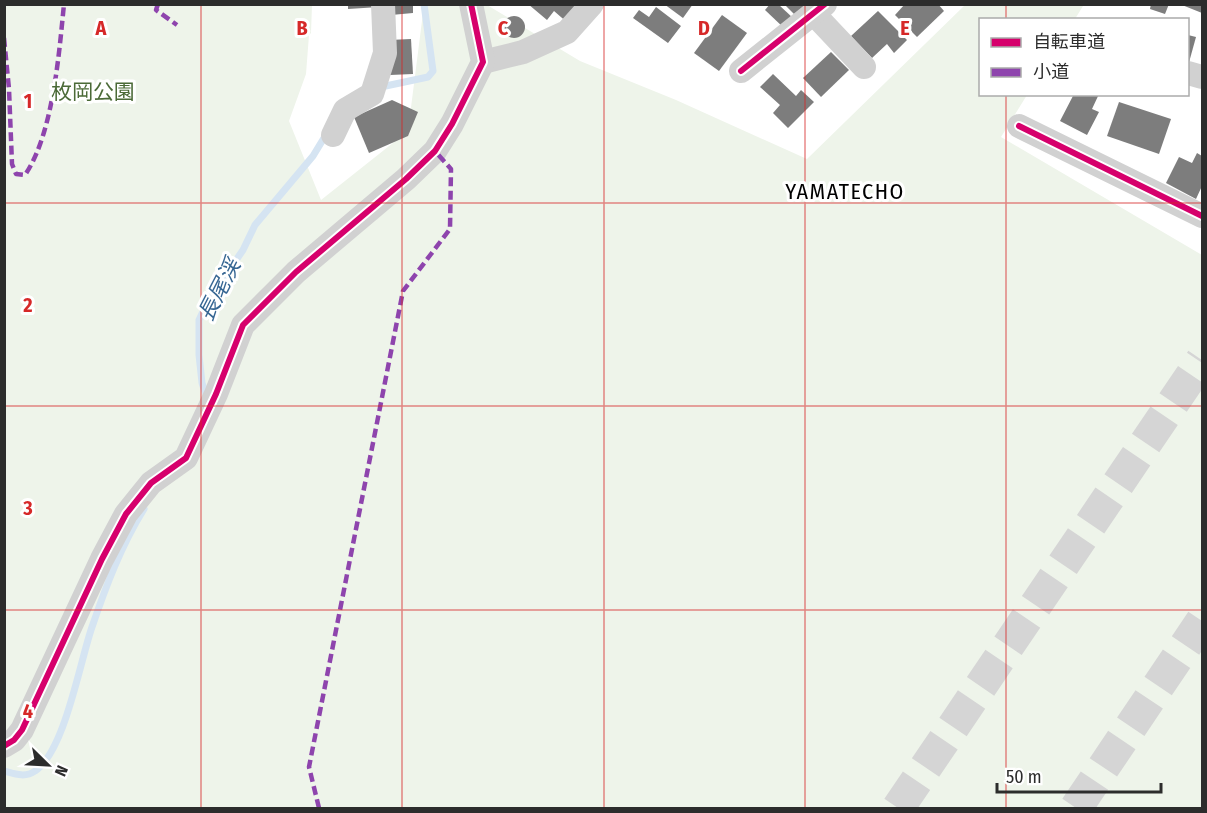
<svg xmlns="http://www.w3.org/2000/svg" width="1207" height="813" viewBox="0 0 1207 813" font-family="'Fira Sans Condensed','Noto Sans JP',sans-serif">
<style>
.green{fill:#eef4ea}
.lines{fill:none;stroke-linecap:round;stroke-linejoin:round}
.stream{stroke:#d5e4f2;stroke-width:7}
.building{fill:#7d7d7d}
.highway-tunnel{stroke:#d5d5d5;stroke-width:33;stroke-dasharray:33 16;stroke-linecap:butt}
.street{stroke:#d1d1d1;stroke-width:24}
.quiet{stroke:#8e44ad;stroke-width:4.5;stroke-dasharray:9 4.5;stroke-linecap:butt}
.cycleway-casing{stroke:#fff;stroke-width:10}
.cycleway{stroke:#d6006c;stroke-width:6}
.grid{fill:none;stroke:#d62828;stroke-width:1.5;stroke-opacity:0.55}
.labels{text-anchor:middle;dominant-baseline:central;stroke-width:6;stroke-linejoin:round;paint-order:stroke}
.park-label{font-size:21px;fill:#4b6a37;stroke:#fff}
.neighbourhood-label{font-size:22px;letter-spacing:1.5px;fill:#000;stroke:#fff}
.water-label{font-size:22px;font-style:italic;fill:#366693;stroke:#fff}
.grid-label{font-size:20px;text-anchor:middle;font-weight:bold;fill:#d62828;stroke:#fff;stroke-width:6;stroke-linejoin:round;paint-order:stroke}
</style>
<rect width="100%" height="100%" fill="#fff"/>
<path class="green" d="M1082,4L1083,6L1075,19L980,20V94L1027,95L1001,137L1202,255V808H5V5H312L311,33L309,35L306,74L289,121L321,200L408,131L424,5H487L580,61L676,100L807,159L965,5Z"/>
<g class="lines">
<g class="stream">
<path d="M381,87L428,77L433,71L424,4"/>
<path d="M207,398L202,383L199,355V320L208,301L243,250L255,225L313,156L327,133"/>
<path d="M4,771C15,774 25,778 35,771C65,751 80,661 92,627C106,586 121,546 144,509"/>
</g>
</g>
<g class="building">
<path d="M348,4H379V7L348,9Z"/>
<path d="M528,4H583L569,24L554,11L547,20Z"/>
<path d="M664,4H693L683,18Z"/>
<path d="M770,4H778L794,19L785,29L765,10Z"/>
<path d="M784,4H806L797,17Z"/>
<path d="M905,4H938L944,11L917,37L895,15Z"/>
<path d="M1151,4H1169L1165,14L1150,9Z"/>
<path d="M1182,4H1202V13L1182,5Z"/>
<path d="M390,5H413V13L391,15Z"/>
<path d="M656,7L681,26L668,43L633,18L639,10L649,17Z"/>
<path d="M878,11L907,40L894,53L887,44L872,58L851,36Z"/>
<path d="M722,15L747,33L719,71L694,53Z"/>
<circle cx="514" cy="27" r="11"/>
<path d="M1188,35L1196,37L1188,66Z"/>
<path d="M411,39L413,74L390,75L389,40Z"/>
<path d="M831,52L849,70L821,97L803,78Z"/>
<path d="M773,74L796,96L801,90L814,102L788,128L773,113L780,105L760,87Z"/>
<path d="M1074,94H1099L1092,109L1099,112L1087,135L1060,121Z"/>
<path d="M392,100L418,112L408,136L369,153L354,117Z"/>
<path d="M1119,102L1171,119L1159,154L1107,136Z"/>
<path d="M1197,153L1202,156V186L1196,199L1166,183L1179,157L1192,163Z"/>
</g>
<g class="lines">
<g class="highway-tunnel">
<path d="M898,808L1202,360"/>
<path d="M1076,808L1202,621"/>
</g>
<g class="street">
<path d="M814,14L864,67"/>
<path d="M483,62L523,52L567,32L592,4"/>
<path d="M741,71L825,4"/>
<path d="M1188,73L1202,77"/>
<path d="M1019,126L1202,216"/>
<path d="M333,135L345,110L372,94L385,53L383,4"/>
<path d="M4,746L14,740L22,730L102,559L126,514L151,483L186,458L216,394L243,325L296,272L406,179L435,151L452,124L483,62L471,4"/>
</g>
<g class="quiet">
<path d="M158,4L156,10L177,25"/>
<path d="M4,38L9,89L12,164L16,174L25,175C53,134 59,54 64,4"/>
<path d="M319,808L309,767L403,291L450,229L451,169L435,151"/>
</g>
<g class="cycleway-casing">
<g id="cycleway">
<path d="M741,71L825,4"/>
<path d="M1019,126L1202,216"/>
<path d="M4,746L14,740L22,730L102,559L126,514L151,483L186,458L216,394L243,325L296,272L406,179L435,151L452,124L483,62L471,4"/>
</g>
</g>
<use href="#cycleway" class="cycleway"/>
</g>
<path class="grid" d="M201,4V808M402,4V808M604,4V808M805,4V808M1006,4V20M1006,94V808M4,203H1202M4,406H1202M4,610H1202"/>
<g class="labels">
<g class="park-label">
<text x="93" y="92">枚岡公園</text>
</g>
<g class="neighbourhood-label">
<text x="845" y="191">YAMATECHO</text>
</g>
<g class="water-label">
<text transform="translate(219 290) rotate(-63)">長尾渓</text>
</g>
</g>
<g class="grid-label">
<text x="101" y="35">A</text>
<text x="302" y="35">B</text>
<text x="503" y="35">C</text>
<text x="704" y="35">D</text>
<text x="905" y="35">E</text>
<text x="28" y="108">1</text>
<text x="28" y="312">2</text>
<text x="28" y="515">3</text>
<text x="28" y="718">4</text>
</g>
<rect width="1207" height="813" fill="none" stroke="#2c2c2c" stroke-width="12"/>
<rect x="979" y="18" width="210" height="78" fill="#ffffff" stroke="#ababab" stroke-width="1.5"/>
<rect x="991" y="38" width="30" height="9" fill="#d6006c" stroke="#ababab" stroke-width="1.5"/>
<text x="1033" y="48" font-size="18" fill="#2c2c2c">自転車道</text>
<rect x="991" y="68" width="30" height="9" fill="#8e44ad" stroke="#ababab" stroke-width="1.5"/>
<text x="1033" y="78" font-size="18" fill="#2c2c2c">小道</text>
<g transform="translate(48 765) rotate(114)" stroke="#ffffff" stroke-width="4.5" paint-order="stroke">
<path d="M0-4.5L10 22L0 15L-10 22Z" fill="#2c2c2c"/>
<text y="-9" font-size="16" font-weight="bold" text-anchor="middle" fill="#2c2c2c">N</text>
</g>
<path d="M997 783v9h164v-9" fill="none" stroke="#2c2c2c" stroke-width="3"/>
<text x="1006" y="783" font-size="18" fill="#2c2c2c" stroke="#ffffff" stroke-width="4.5" paint-order="stroke">50 m</text>
</svg>
